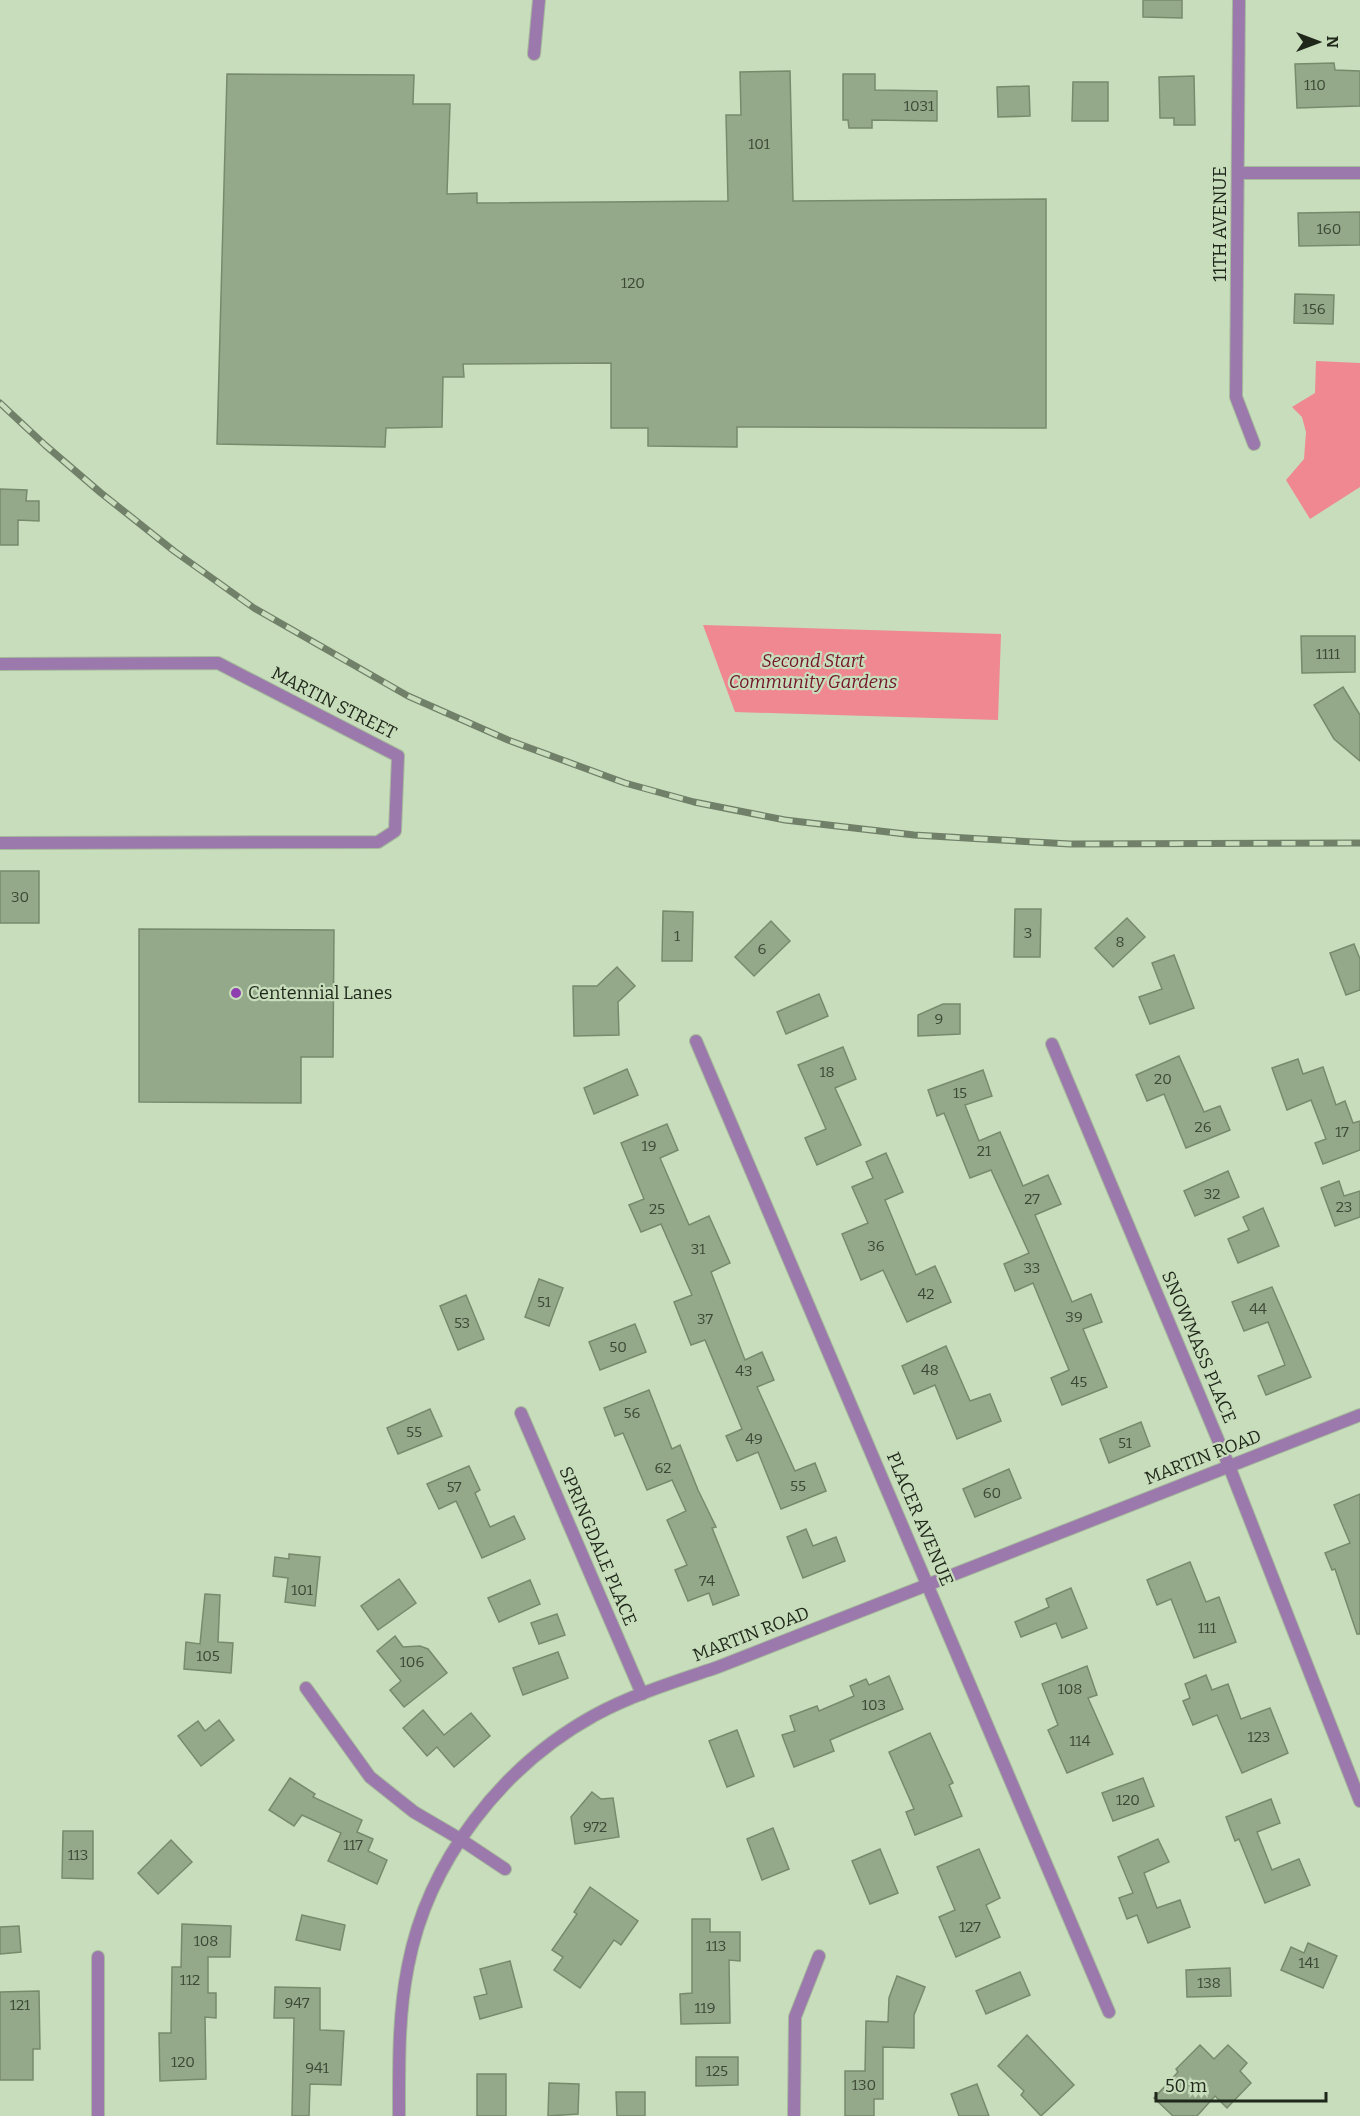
<svg xmlns="http://www.w3.org/2000/svg" width="1360" height="2116" viewBox="0 0 1360 2116" font-family="Bitter,serif">
<style>
.green{fill:#f08891}
.building{fill:#94a989;stroke:#778b6c;stroke-width:1.5}
.lines{fill:none;stroke-linecap:round;stroke-linejoin:round}
.minor-casing{stroke:#a5b99b;stroke-width:14}
.tertiary-casing{stroke:#a5b99b;stroke-width:14}
.minor{stroke:#9c79ac;stroke-width:12}
.tertiary{stroke:#9c79ac;stroke-width:12}
.rail-casing{stroke:#718069;stroke-width:7}
.rail{stroke:#c7ddbb;stroke-width:4.5;stroke-dasharray:14;stroke-linecap:butt}
.poi-dot{fill:#8e3eae;stroke:#c7ddbb;stroke-width:2}
.labels{text-anchor:middle;dominant-baseline:central;stroke-width:4.5;stroke-linejoin:round;paint-order:stroke}
.number-label{font-size:15px;fill:#3c4836}
.street-label{font-size:18px;fill:#1f271a;stroke:#c7ddbb}
.park-label{font-size:18px;font-style:italic;fill:#731529;stroke:#c7ddbb}
.poi-label{font-size:18px;fill:#1f271a;stroke:#c7ddbb;text-anchor:start}
</style>
<rect width="100%" height="100%" fill="#c7ddbb"/>
<g class="green">
<path d="M1316,361L1360,363V487L1310,519L1286,480L1304,459L1306,432L1302,417L1292,407L1315,393Z"/>
<path d="M703,625L1001,634L998,720L735,712Z"/>
</g>
<g class="building">
<path d="M1143,0H1182V18L1143,17Z"/>
<path d="M1334,63L1335,70L1360,71V106L1297,108L1295,64Z"/>
<path d="M790,71L793,201L1046,199V428L737,427V447L648,446V428H611V363L463,364L464,377H443L442,427L386,428L385,447L217,444L227,74L414,75L413,104H450L447,194L477,193V203L728,201L726,115H741L740,72Z"/>
<path d="M843,74H875V90L937,91V121L872,120V128H849L848,120H843Z"/>
<path d="M1194,76L1195,125H1174V118H1160L1159,77Z"/>
<path d="M1073,82H1108V121H1072Z"/>
<path d="M1029,86L1030,116L998,117L997,87Z"/>
<path d="M1360,212V245L1299,246L1298,213Z"/>
<path d="M1295,294L1334,295L1333,324L1294,323Z"/>
<path d="M0,489L27,490L26,501H39V521L18,520V545H0Z"/>
<path d="M1301,636H1355V672L1302,673Z"/>
<path d="M1343,687L1360,715V761L1334,739L1314,705Z"/>
<rect x="0" y="871" width="39" height="52"/>
<path d="M1015,909H1041L1040,957H1014Z"/>
<path d="M663,911L693,912L692,961H662Z"/>
<path d="M1127,918L1145,937L1113,967L1095,948Z"/>
<path d="M771,921L790,941L754,976L735,957Z"/>
<path d="M139,929L334,930L333,1057H301V1103L139,1102Z"/>
<path d="M1354,944L1360,959V990L1346,995L1330,953Z"/>
<path d="M1174,955L1194,1008L1150,1024L1139,997L1162,989L1152,963Z"/>
<path d="M617,967L635,986L618,1002L619,1035L574,1036L573,986H597Z"/>
<path d="M819,994L828,1016L786,1034L777,1012Z"/>
<path d="M943,1004H960V1034L918,1036V1015Z"/>
<path d="M843,1047L856,1079L835,1088L861,1145L817,1165L805,1138L826,1129L798,1065Z"/>
<path d="M1179,1056L1204,1112L1220,1106L1230,1130L1186,1148L1164,1094L1147,1101L1136,1075Z"/>
<path d="M1298,1059L1303,1074L1323,1067L1336,1105L1345,1101L1353,1123L1360,1121V1150L1323,1164L1315,1143L1326,1139L1311,1100L1287,1110L1272,1068Z"/>
<path d="M627,1069L638,1095L594,1114L584,1088Z"/>
<path d="M983,1070L992,1096L965,1105L979,1141L1000,1132L1023,1186L1048,1175L1061,1204L1035,1215L1072,1302L1091,1294L1102,1322L1083,1329L1107,1387L1062,1405L1051,1378L1069,1370L1033,1283L1015,1291L1004,1264L1029,1253L991,1170L970,1178L944,1113L937,1116L928,1090Z"/>
<path d="M667,1124L678,1150L660,1158L689,1225L709,1216L730,1263L711,1272L745,1360L762,1352L774,1380L757,1387L795,1471L815,1463L826,1491L781,1509L758,1452L737,1461L726,1436L742,1429L705,1340L691,1345L674,1302L692,1295L661,1224L641,1232L629,1205L644,1199L621,1143Z"/>
<path d="M886,1153L903,1192L885,1200L916,1275L935,1266L951,1302L907,1322L883,1270L861,1280L842,1234L868,1223L852,1187L873,1178L866,1162Z"/>
<path d="M1228,1171L1239,1197L1195,1216L1184,1191Z"/>
<path d="M1339,1181L1344,1196L1360,1191V1217L1335,1226L1321,1188Z"/>
<path d="M1263,1208L1279,1246L1238,1263L1228,1239L1249,1230L1243,1217Z"/>
<path d="M539,1279L563,1288L549,1326L525,1317Z"/>
<path d="M1272,1287L1311,1377L1266,1395L1258,1376L1285,1365L1268,1322L1244,1331L1232,1302Z"/>
<path d="M466,1295L484,1339L458,1350L440,1306Z"/>
<path d="M635,1324L646,1352L600,1370L589,1342Z"/>
<path d="M946,1346L970,1401L990,1394L1001,1421L957,1439L935,1385L914,1394L902,1366Z"/>
<path d="M649,1390L672,1449L680,1445L698,1490L716,1527L712,1528L739,1595L713,1605L709,1593L688,1601L675,1570L687,1565L667,1520L686,1511L672,1480L647,1490L623,1433L615,1436L604,1408Z"/>
<path d="M430,1409L442,1436L398,1454L387,1428Z"/>
<path d="M1141,1422L1150,1446L1109,1463L1100,1439Z"/>
<path d="M469,1466L480,1490L475,1493L490,1527L514,1516L525,1539L482,1558L456,1501L439,1509L427,1484Z"/>
<path d="M1009,1469L1021,1498L975,1517L963,1489Z"/>
<path d="M1360,1494V1634H1357L1335,1569L1332,1570L1325,1553L1350,1543L1334,1505Z"/>
<path d="M806,1529L813,1546L836,1537L845,1561L803,1578L787,1537Z"/>
<path d="M289,1554L320,1557L315,1606L285,1602L288,1578L273,1576L275,1557L289,1559Z"/>
<path d="M1190,1562L1206,1602L1219,1597L1236,1642L1194,1658L1171,1599L1157,1605L1147,1580Z"/>
<path d="M399,1579L416,1603L378,1630L361,1606Z"/>
<path d="M530,1580L540,1604L499,1622L488,1598Z"/>
<path d="M1071,1588L1087,1628L1062,1638L1056,1623L1021,1637L1015,1622L1049,1607L1046,1599Z"/>
<path d="M205,1594L220,1595L218,1642L233,1643L231,1673L184,1669L186,1642L200,1644Z"/>
<path d="M557,1614L565,1635L539,1644L531,1623Z"/>
<path d="M395,1636L403,1647L420,1646L428,1649L447,1673L404,1707L390,1690L401,1681L377,1651Z"/>
<path d="M558,1652L568,1678L523,1695L513,1668Z"/>
<path d="M1087,1666L1097,1695L1088,1698L1113,1754L1067,1773L1048,1730L1058,1725L1042,1684Z"/>
<path d="M1206,1675L1212,1690L1228,1684L1241,1719L1270,1708L1288,1753L1242,1773L1217,1715L1193,1725L1183,1701L1190,1698L1185,1684Z"/>
<path d="M889,1676L903,1709L830,1740L834,1751L794,1767L782,1735L795,1731L790,1716L817,1706L819,1711L854,1696L850,1686L866,1679L869,1685Z"/>
<path d="M423,1710L444,1735L471,1713L490,1736L454,1767L437,1747L427,1756L403,1728Z"/>
<path d="M219,1720L234,1740L201,1766L178,1736L198,1721L205,1731Z"/>
<path d="M737,1730L754,1776L727,1787L709,1741Z"/>
<path d="M930,1733L953,1783L949,1785L962,1816L915,1835L906,1812L914,1809L889,1752Z"/>
<path d="M290,1778L315,1794L313,1797L362,1820L357,1832L373,1839L368,1851L387,1860L377,1884L328,1861L341,1833L302,1815L294,1826L269,1810Z"/>
<path d="M1143,1778L1154,1806L1113,1821L1102,1793Z"/>
<path d="M592,1792L601,1799L613,1798L619,1837L575,1844L571,1817Z"/>
<path d="M1271,1799L1280,1823L1257,1832L1272,1870L1299,1859L1310,1885L1265,1903L1239,1839L1235,1841L1226,1817Z"/>
<path d="M773,1828L789,1869L762,1880L747,1839Z"/>
<path d="M63,1831H93V1879L62,1878Z"/>
<path d="M1158,1839L1169,1862L1144,1873L1157,1908L1180,1900L1190,1927L1148,1943L1137,1915L1127,1919L1119,1898L1133,1893L1118,1857Z"/>
<path d="M171,1840L192,1862L158,1894L138,1873Z"/>
<path d="M880,1849L898,1893L870,1904L852,1861Z"/>
<path d="M979,1849L1000,1898L986,1905L1000,1937L956,1957L939,1917L955,1910L937,1867Z"/>
<path d="M590,1887L638,1921L621,1945L614,1940L580,1988L554,1970L563,1957L552,1950L577,1914L574,1912Z"/>
<path d="M302,1915L345,1925L340,1950L296,1940Z"/>
<path d="M692,1919H710V1932H740V1961L729,1960L730,2023L681,2024L680,1994L692,1993Z"/>
<path d="M182,1924L231,1926L230,1957H208V1993H216V2018L205,2017L206,2079L160,2081L159,2033H171L172,1967H181Z"/>
<path d="M19,1926L21,1952L0,1954V1927Z"/>
<path d="M1308,1943L1337,1956L1323,1988L1281,1970L1291,1947L1304,1953Z"/>
<path d="M510,1961L522,2007L480,2019L474,1997L487,1994L480,1969Z"/>
<path d="M1230,1968L1231,1996L1187,1997L1186,1970Z"/>
<path d="M1020,1972L1030,1995L986,2014L976,1991Z"/>
<path d="M897,1976L925,1987L914,2015V2048L883,2047V2099H874V2116H845V2071H865L866,2021L888,2022L889,1998Z"/>
<path d="M275,1987L320,1988V2030L344,2031L341,2085L310,2084L309,2116H292L294,2018H274Z"/>
<path d="M39,1991L40,2049H33V2080H0V1992Z"/>
<path d="M1027,2035L1074,2085L1041,2116L1021,2095L1024,2091L998,2066Z"/>
<path d="M1200,2045L1214,2059L1228,2045L1247,2063L1240,2071L1251,2083L1227,2108L1215,2096L1197,2116H1173L1154,2098L1178,2072L1176,2069Z"/>
<path d="M696,2057H738V2085L696,2086Z"/>
<rect x="477" y="2074" width="29" height="42"/>
<path d="M549,2083L579,2084L578,2114L548,2116Z"/>
<path d="M977,2084L989,2116H959L951,2094Z"/>
<path d="M616,2092H645V2116H617Z"/>
</g>
<g class="lines">
<g class="minor-casing">
<g id="minor">
<path d="M534,54L539,0"/>
<path d="M1238,173H1360"/>
<path d="M0,664L218,663L398,756L395,831L378,842L0,843"/>
<path d="M696,1041L1109,2012"/>
<path d="M1052,1044L1229,1466L1360,1801"/>
<path d="M521,1413L642,1694"/>
<path d="M306,1688L370,1777L414,1812L460,1839L505,1869"/>
<path d="M98,1957V2116"/>
<path d="M399,2116C399,2066 398,2016 408,1966C428,1861 502,1766 595,1715C634,1694 677,1681 718,1667L1360,1415"/>
<path d="M794,2116L795,2017L819,1956"/>
</g>
</g>
<g class="tertiary-casing">
<path id="tertiary" d="M1239,0L1236,397L1254,444"/>
</g>
<use href="#minor" class="minor"/>
<use href="#tertiary" class="tertiary"/>
<g class="rail-casing">
<path id="rail" d="M0,403L45,445L101,493L174,551L254,608L408,696L508,740L625,783L694,802L785,820L914,835L1070,844L1360,843"/>
</g>
<use href="#rail" class="rail"/>
</g>
<circle class="poi-dot" cx="236" cy="993" r="6"/>
<g class="labels">
<g class="number-label">
<text x="1315" y="85">110</text>
<text x="919" y="106">1031</text>
<text x="759" y="144">101</text>
<text x="1329" y="229">160</text>
<text x="633" y="283">120</text>
<text x="1314" y="309">156</text>
<text x="1328" y="654">1111</text>
<text x="20" y="897">30</text>
<text x="1028" y="933">3</text>
<text x="677" y="936">1</text>
<text x="1120" y="942">8</text>
<text x="762" y="949">6</text>
<text x="939" y="1019">9</text>
<text x="827" y="1072">18</text>
<text x="1163" y="1079">20</text>
<text x="960" y="1093">15</text>
<text x="1203" y="1127">26</text>
<text x="1342" y="1132">17</text>
<text x="649" y="1146">19</text>
<text x="984" y="1151">21</text>
<text x="1212" y="1194">32</text>
<text x="1032" y="1199">27</text>
<text x="1344" y="1207">23</text>
<text x="657" y="1209">25</text>
<text x="876" y="1246">36</text>
<text x="698" y="1249">31</text>
<text x="1032" y="1268">33</text>
<text x="926" y="1294">42</text>
<text x="544" y="1302">51</text>
<text x="1258" y="1309">44</text>
<text x="1074" y="1317">39</text>
<text x="705" y="1319">37</text>
<text x="462" y="1323">53</text>
<text x="618" y="1347">50</text>
<text x="930" y="1370">48</text>
<text x="744" y="1371">43</text>
<text x="1079" y="1382">45</text>
<text x="632" y="1413">56</text>
<text x="414" y="1432">55</text>
<text x="754" y="1439">49</text>
<text x="1125" y="1443">51</text>
<text x="663" y="1468">62</text>
<text x="798" y="1486">55</text>
<text x="454" y="1487">57</text>
<text x="992" y="1493">60</text>
<text x="707" y="1581">74</text>
<text x="302" y="1590">101</text>
<text x="1207" y="1628">111</text>
<text x="208" y="1656">105</text>
<text x="412" y="1662">106</text>
<text x="1070" y="1689">108</text>
<text x="874" y="1705">103</text>
<text x="1259" y="1737">123</text>
<text x="1080" y="1741">114</text>
<text x="1128" y="1800">120</text>
<text x="595" y="1827">972</text>
<text x="353" y="1845">117</text>
<text x="78" y="1855">113</text>
<text x="970" y="1927">127</text>
<text x="206" y="1941">108</text>
<text x="716" y="1946">113</text>
<text x="1309" y="1963">141</text>
<text x="190" y="1980">112</text>
<text x="1209" y="1983">138</text>
<text x="297" y="2003">947</text>
<text x="20" y="2005">121</text>
<text x="705" y="2008">119</text>
<text x="183" y="2062">120</text>
<text x="317" y="2068">941</text>
<text x="717" y="2071">125</text>
<text x="864" y="2085">130</text>
</g>
<g class="street-label">
<text transform="translate(1220 224) rotate(-90)">11TH AVENUE</text>
<text transform="translate(334 703) rotate(27)">MARTIN STREET</text>
<text transform="translate(1199 1347) rotate(67)">SNOWMASS PLACE</text>
<text transform="translate(1203 1457) rotate(-21)">MARTIN ROAD</text>
<text transform="translate(920 1519) rotate(67)">PLACER AVENUE</text>
<text transform="translate(598 1546) rotate(67)">SPRINGDALE PLACE</text>
<text transform="translate(751 1634) rotate(-21)">MARTIN ROAD</text>
</g>
<g class="park-label">
<text x="813" y="661">Second Start<tspan x="813" dy="21">Community Gardens</tspan></text>
</g>
<g class="poi-label">
<text x="248" y="993">Centennial Lanes</text>
</g>
</g>
<g transform="translate(1318 42) rotate(90)" stroke="#c7ddbb" stroke-width="4.5" paint-order="stroke">
<path d="M0-4.5L10 22L0 15L-10 22Z" fill="#1f271a"/>
<text y="-9" font-size="16" font-weight="bold" text-anchor="middle" fill="#1f271a">N</text>
</g>
<path d="M1156 2092v9h170v-9" fill="none" stroke="#1f271a" stroke-width="3"/>
<text x="1165" y="2092" font-size="18" fill="#1f271a" stroke="#c7ddbb" stroke-width="4.5" paint-order="stroke">50 m</text>
</svg>
